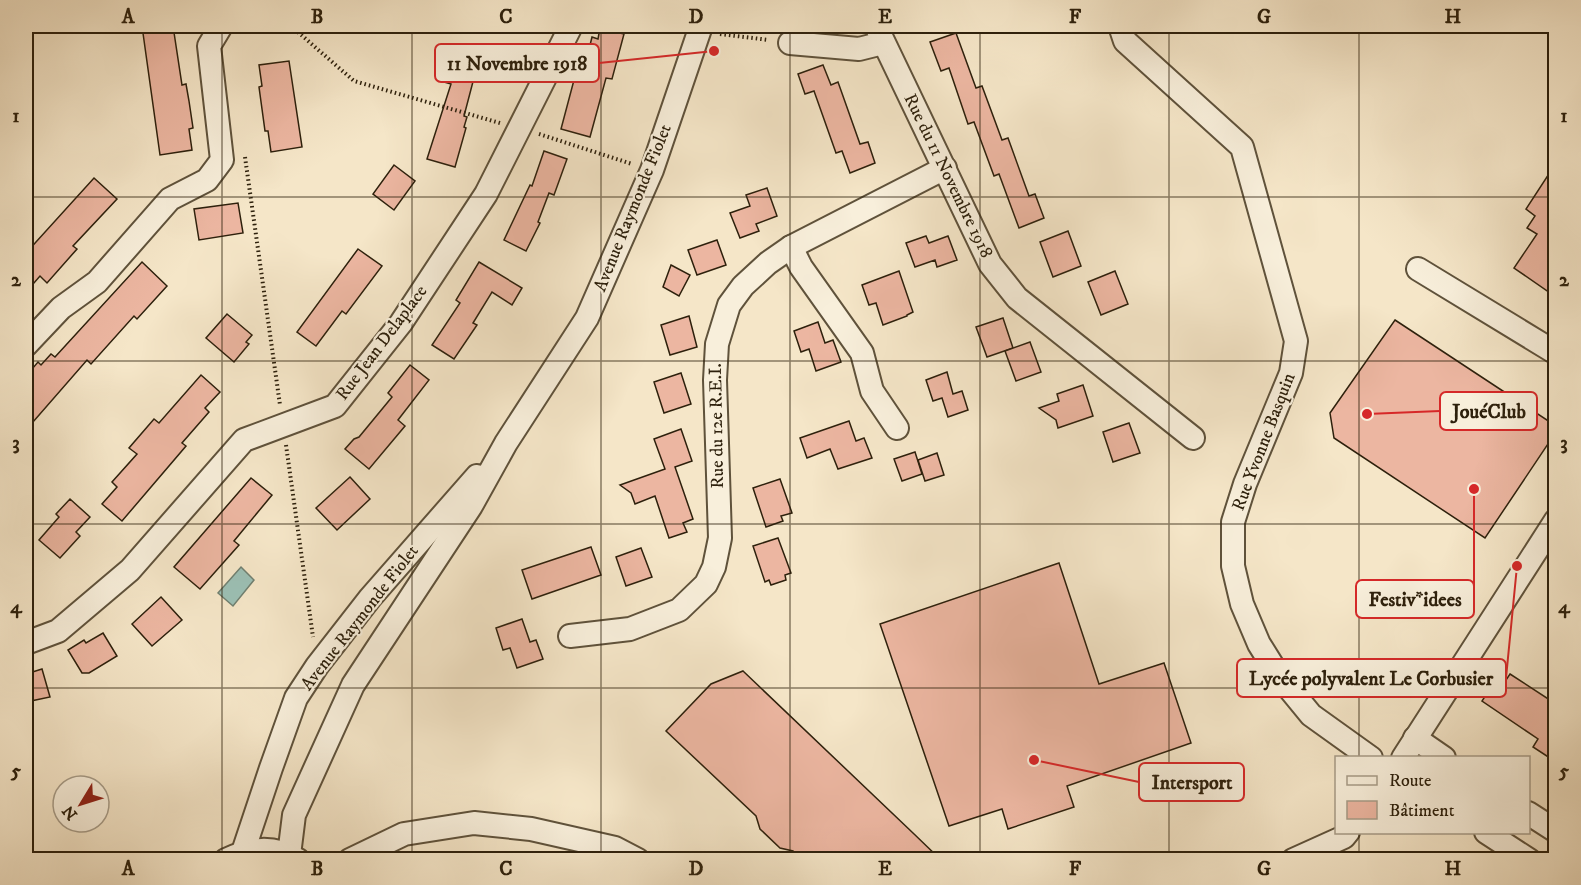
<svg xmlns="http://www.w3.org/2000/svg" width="1581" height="885" viewBox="0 0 1581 885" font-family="'IM FELL DW Pica',serif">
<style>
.water{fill:#9cc0b5;stroke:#708071;stroke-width:1.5}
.building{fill:#ecb6a1;stroke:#2d200c;stroke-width:1.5}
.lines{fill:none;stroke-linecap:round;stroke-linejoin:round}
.minor-casing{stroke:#5f523b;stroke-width:26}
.path{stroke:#2d200c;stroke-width:4;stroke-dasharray:1.5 3;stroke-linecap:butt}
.minor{stroke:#f8efdb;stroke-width:22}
.grid{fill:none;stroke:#2d200c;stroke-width:1.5;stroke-opacity:0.55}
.labels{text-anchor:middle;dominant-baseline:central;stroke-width:4.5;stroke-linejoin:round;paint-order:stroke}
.street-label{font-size:18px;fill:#2d200c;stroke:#f8efdb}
.leader{fill:none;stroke:#d62828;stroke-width:2}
.callout-dot{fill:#d62828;stroke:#f8efdb;stroke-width:2}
.callout{fill:#f8efdb;stroke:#d62828;stroke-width:2}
.callout-label{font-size:20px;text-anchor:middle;font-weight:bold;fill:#2d200c}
.neatline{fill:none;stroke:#2d200c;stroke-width:2}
.grid-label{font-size:20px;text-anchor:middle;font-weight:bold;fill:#2d200c}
</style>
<rect width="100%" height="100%" fill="#f5e6c8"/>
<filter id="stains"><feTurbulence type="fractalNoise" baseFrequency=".00333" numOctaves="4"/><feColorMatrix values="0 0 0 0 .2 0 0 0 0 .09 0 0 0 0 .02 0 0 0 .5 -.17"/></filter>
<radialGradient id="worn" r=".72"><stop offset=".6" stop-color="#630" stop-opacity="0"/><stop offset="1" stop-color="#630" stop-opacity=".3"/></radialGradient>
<path class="water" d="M241,567L254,580L233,606L218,593Z"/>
<g class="building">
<path d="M142,26H173L182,85L186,84L189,101L193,128L189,129L192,150L160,155Z"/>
<path d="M600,28L624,34L612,79L606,78L590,137L561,129L574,80L581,82L592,37L598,39Z"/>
<path d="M956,33L976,88L982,86L1002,140L1008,138L1029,196L1035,194L1044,218L1019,228L999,174L994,176L974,122L968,124L949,68L941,71L930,42Z"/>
<path d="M455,44L481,51L464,116L467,117L464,127L466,128L455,167L427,159L451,84L444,82Z"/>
<path d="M289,61L302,147L271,152L268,131H265L259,87L262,86L259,65Z"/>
<path d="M823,65L831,85L838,82L860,144L868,142L875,163L850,173L842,151L836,153L814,91L805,94L798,74Z"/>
<path d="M544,151L567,159L554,195L549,193L538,222L540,223L526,251L504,240L530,185L532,186Z"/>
<path d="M1556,163V297L1514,268L1537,234L1527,228L1535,216L1526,209Z"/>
<path d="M394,165L415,181L394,210L373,194Z"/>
<path d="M94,178L117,199L73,246L77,249L47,283L40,276L26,292V253Z"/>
<path d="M767,188L777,216L756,224L759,231L740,238L730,213L750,206L746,195Z"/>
<path d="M238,203L243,233L199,240L194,209Z"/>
<path d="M1068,231L1081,266L1053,277L1040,242Z"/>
<path d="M926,236L929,243L948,236L957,260L937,267L935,260L915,267L906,243Z"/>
<path d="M717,240L726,265L697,275L688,250Z"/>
<path d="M358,249L382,266L346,314L342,311L316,346L297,332Z"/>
<path d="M142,262L167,286L137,319L134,316L91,364L87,360L26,430V376L38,362L41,365L51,354L55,357Z"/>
<path d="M479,262L522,288L512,305L492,292L473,323L477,325L454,359L432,345L460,303L456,300Z"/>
<path d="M671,265L690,275L679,296L663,287Z"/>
<path d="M899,271L913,312L907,315V316L883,325L876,303L869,305L862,285Z"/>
<path d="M1115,271L1128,304L1101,315L1088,282Z"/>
<path d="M227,314L252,335L246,342L249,344L234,362L206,338Z"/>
<path d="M689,316L697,347L670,355L661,325Z"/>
<path d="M1003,318L1013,348L987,357L976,327Z"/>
<path d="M1395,320L1556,426V432L1485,538L1334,438L1330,413Z"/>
<path d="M818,322L825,343L833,340L841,362L816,371L809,349L801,352L794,331Z"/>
<path d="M1030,342L1041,372L1016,381L1005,351Z"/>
<path d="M410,365L429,380L398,420L405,426L369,469L345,449L354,439L359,437L392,397L388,393Z"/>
<path d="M947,372L953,394L962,391L968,410L948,417L942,398L933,401L926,380Z"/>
<path d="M681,373L691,404L664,413L654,382Z"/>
<path d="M201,375L220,392L205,408L209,412L182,443L186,446L122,521L102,504L117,487L112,482L137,454L129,448L154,419L159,423Z"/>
<path d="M1083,385L1093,416L1058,428L1056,420L1039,408L1059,401L1057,394Z"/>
<path d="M849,421L856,441L864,438L872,458L838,469L830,449L807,458L800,438Z"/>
<path d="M1129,423L1140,453L1113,462L1103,432Z"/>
<path d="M681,429L692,461L675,467L693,519L683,523L687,532L669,538L655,496L635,504L631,493L620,485L665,469L654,439Z"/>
<path d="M915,452L922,474L902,481L894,459Z"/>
<path d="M937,453L944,475L925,481L918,460Z"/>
<path d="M350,477L370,499L337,530L316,508Z"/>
<path d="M251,478L272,495L234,541L239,545L200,589L174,567Z"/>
<path d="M780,479L792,513L781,516L783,521L766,527L753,488Z"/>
<path d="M70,499L90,517L76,532L80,536L60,558L39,540L59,517L56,514Z"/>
<path d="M778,538L791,573L785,575L786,580L771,585L769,580L765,582L753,546Z"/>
<path d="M591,547L601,575L532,599L522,570Z"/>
<path d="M641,548L652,577L626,586L616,557Z"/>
<path d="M1059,563L1099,684L1164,663L1191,743L1067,786L1074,807L1008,829L1002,809L949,826L880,624Z"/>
<path d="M161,597L182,620L152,646L132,624Z"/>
<path d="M522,619L530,642L536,640L543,659L517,668L510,648L503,650L496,628Z"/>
<path d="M103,633L117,656L89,673H82L68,650L84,640L86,643Z"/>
<path d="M42,669L50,697L26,702V674Z"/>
<path d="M743,671L913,833L941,860H801L793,851L780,848L760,829L756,816L666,731L711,684Z"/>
<path d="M1510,674L1556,704V762L1533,747L1538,739L1482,701L1491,687L1498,692Z"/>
</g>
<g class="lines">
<g class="minor-casing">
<g id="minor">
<path d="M876,26L990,264L1017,298L1193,438"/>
<path d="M1120,26L1125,41L1242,147L1296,341L1291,373L1245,484L1233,522V566L1242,604L1259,644L1279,676L1311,715L1371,758"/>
<path d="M790,43L859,49L883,43"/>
<path d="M791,247L801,267L862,353L872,391L897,428"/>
<path d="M1418,269L1556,353"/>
<path d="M26,345L61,308L97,282L170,199L207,180L222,160L209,46L221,26"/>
<path d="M570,636L630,629L679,610L706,584L714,567L720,538L715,380L717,344L729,305L743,286L768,263L791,247L945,168"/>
<path d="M26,643L58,631L130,570L244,440L335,406L401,323L486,194L571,26"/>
<path d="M1415,738L1444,758"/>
<path d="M1403,758L1556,520"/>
<path d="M1528,813L1556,831"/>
<path d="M1486,832L1529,860"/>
<path d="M243,852L271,768L296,698L317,666L370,598L477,476"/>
<path d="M289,855L294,815L353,685L471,506L506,443L587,318L652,170L701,26"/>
<path d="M226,860C251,848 273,845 298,860"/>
<path d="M350,860L404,834L474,823L531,829L615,848L638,860"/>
<path d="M1293,860L1344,837L1348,832"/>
</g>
</g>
<g class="path">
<path d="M291,26L354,81L500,123"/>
<path d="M26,33L30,26"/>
<path d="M720,34L769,40"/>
<path d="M539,134L632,164"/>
<path d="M245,157L280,405"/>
<path d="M286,445L313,637"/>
</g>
<use href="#minor" class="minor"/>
</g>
<path class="grid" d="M222,26V860M412,26V860M601,26V860M790,26V860M980,26V860M1169,26V860M1359,26V758M26,197H1556M26,361H1556M26,524H1556M26,688H1556M1359,832V860"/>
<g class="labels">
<g class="street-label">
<text transform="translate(948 176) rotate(64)">Rue du 11 Novembre 1918</text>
<text transform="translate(633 208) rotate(-68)">Avenue Raymonde Fiolet</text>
<text transform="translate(382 343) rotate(-53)">Rue Jean Delaplace</text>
<text transform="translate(717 426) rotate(-91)">Rue du 12e R.E.I.</text>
<text transform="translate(1264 442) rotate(-69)">Rue Yvonne Basquin</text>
<text transform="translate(360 618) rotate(-52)">Avenue Raymonde Fiolet</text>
</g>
</g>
<path class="leader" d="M714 51L599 63M1367 414L1440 411M1474 489L1474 599M1517 566L1506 678M1034 760L1139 782"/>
<g class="callout-dot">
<circle cx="714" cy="51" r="6"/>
<circle cx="1367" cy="414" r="6"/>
<circle cx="1474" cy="489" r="6"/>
<circle cx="1517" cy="566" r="6"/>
<circle cx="1034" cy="760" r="6"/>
</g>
<g class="callout">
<rect x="435" y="44" width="164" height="38" rx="6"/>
<rect x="1440" y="392" width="97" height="38" rx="6"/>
<rect x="1356" y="580" width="118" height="38" rx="6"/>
<rect x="1237" y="659" width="269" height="38" rx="6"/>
<rect x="1139" y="763" width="105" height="38" rx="6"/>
</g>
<g class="callout-label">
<text x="517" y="70">11 Novembre 1918</text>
<text x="1489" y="418">JouéClub</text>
<text x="1415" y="606">Festiv*idees</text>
<text x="1371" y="685">Lycée polyvalent Le Corbusier</text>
<text x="1192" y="789">Intersport</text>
</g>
<rect width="1581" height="885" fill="none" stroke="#f5e6c8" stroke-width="66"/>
<rect x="1335" y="756" width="195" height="78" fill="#f8efdb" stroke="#a79c88" stroke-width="1.5"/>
<rect x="1347" y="776" width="30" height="9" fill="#f8efdb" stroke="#a79c88" stroke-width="1.5"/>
<text x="1389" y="786" font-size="18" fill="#2d200c">Route</text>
<rect x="1347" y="801" width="30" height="18" fill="#ecb6a1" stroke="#a79c88" stroke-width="1.5"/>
<text x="1389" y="816" font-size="18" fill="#2d200c">Bâtiment</text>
<g transform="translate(81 804) rotate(232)"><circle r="28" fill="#f8efdb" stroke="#a79c88" stroke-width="1.5"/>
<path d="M0-4.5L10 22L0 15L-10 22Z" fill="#8f2418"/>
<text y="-9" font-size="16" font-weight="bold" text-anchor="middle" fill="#2d200c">N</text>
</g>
<rect x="33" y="33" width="1515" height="819" class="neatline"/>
<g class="grid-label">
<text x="128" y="23">A</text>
<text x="317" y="23">B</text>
<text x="506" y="23">C</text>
<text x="696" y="23">D</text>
<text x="885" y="23">E</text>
<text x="1075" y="23">F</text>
<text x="1264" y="23">G</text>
<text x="1453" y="23">H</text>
<text x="16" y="122">1</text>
<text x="1564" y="122">1</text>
<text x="16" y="286">2</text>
<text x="1564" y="286">2</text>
<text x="16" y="449">3</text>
<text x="1564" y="449">3</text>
<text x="16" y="613">4</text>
<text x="1564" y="613">4</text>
<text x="16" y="777">5</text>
<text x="1564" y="777">5</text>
<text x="128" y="875">A</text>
<text x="317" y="875">B</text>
<text x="506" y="875">C</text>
<text x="696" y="875">D</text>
<text x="885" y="875">E</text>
<text x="1075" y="875">F</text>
<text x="1264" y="875">G</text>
<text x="1453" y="875">H</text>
</g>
<rect width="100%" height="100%" filter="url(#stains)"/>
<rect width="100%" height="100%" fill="url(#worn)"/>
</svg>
